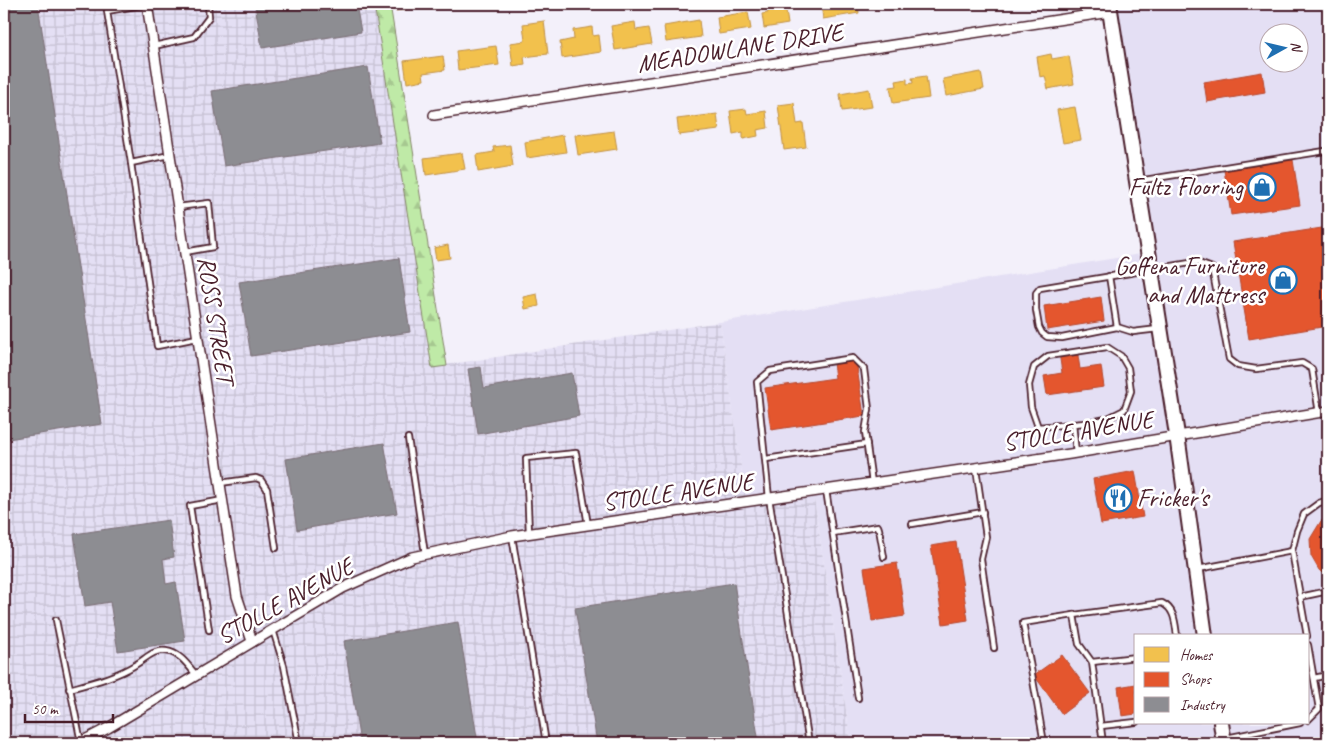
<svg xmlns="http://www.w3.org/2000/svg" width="1332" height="747" viewBox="0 0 1332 747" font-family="Caveat,sans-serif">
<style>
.built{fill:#e4dff4;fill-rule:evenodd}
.industrial{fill:url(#industrial-grid)}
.forest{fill:url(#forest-firs);stroke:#848469}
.homes{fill:#f2c14e;stroke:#c09044}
.shops{fill:#e4572e;stroke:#b6462d}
.industry{fill:#8d8d92;stroke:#796c73}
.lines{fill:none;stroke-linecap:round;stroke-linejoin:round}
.lane-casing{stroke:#4a1f2b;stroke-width:8}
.street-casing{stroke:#4a1f2b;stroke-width:12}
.secondary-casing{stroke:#4a1f2b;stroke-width:18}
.lane{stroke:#fff;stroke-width:4.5}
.street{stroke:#fff;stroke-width:9}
.secondary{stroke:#fff;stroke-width:14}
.labels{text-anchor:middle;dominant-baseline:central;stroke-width:5;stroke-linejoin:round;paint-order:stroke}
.street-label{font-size:25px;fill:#4a1f2b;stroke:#fff}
.poi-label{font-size:25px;fill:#4a1f2b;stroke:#fff;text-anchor:end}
</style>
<defs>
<pattern id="industrial-grid" width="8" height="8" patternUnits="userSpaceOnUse" patternTransform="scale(1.25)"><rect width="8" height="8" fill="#e4dff4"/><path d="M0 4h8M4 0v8" fill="none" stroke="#c5bfd1"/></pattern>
<pattern id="forest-firs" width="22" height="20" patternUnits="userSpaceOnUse" patternTransform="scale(1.25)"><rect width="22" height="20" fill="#bfeaa7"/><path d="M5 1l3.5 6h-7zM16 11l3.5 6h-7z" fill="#a6c890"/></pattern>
</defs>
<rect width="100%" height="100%" fill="#f3f0fa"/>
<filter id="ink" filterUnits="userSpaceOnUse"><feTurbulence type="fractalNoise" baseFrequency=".02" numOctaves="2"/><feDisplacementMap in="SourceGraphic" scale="10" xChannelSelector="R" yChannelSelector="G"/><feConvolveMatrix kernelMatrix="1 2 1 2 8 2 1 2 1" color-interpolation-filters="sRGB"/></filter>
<g filter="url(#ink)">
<path class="built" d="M1109,4H1328V743H851L813,492L746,502L720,322L1147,253ZM1270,32H1300V62H1270ZM1136,636H1308V723H1136Z"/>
<path class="industrial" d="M4,4H374L432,367L720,322L746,501L813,492L851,743H4Z"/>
<path class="forest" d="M374,4H390L447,366L432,368Z"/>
<g class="homes">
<path d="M394,4H408V9L395,11Z"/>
<path d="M773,4H785L788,24L764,28L762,14L768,13L767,5Z"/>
<path d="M821,4H858L859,13L823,19Z"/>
<path d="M748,12L751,29L719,34L717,17Z"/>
<path d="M699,20L701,37L666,42L664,26Z"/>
<path d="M544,21L548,54L524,57L525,64L513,66L510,43L525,41L523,24Z"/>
<path d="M635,22L636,30L649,28L652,44L615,50L611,26Z"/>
<path d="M592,27L593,36L599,35L601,52L562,58L560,42L574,39L573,30Z"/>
<path d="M496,46L499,65L458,70L456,51Z"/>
<path d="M1051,54L1052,59L1069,56L1074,84L1048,89L1045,76L1040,77L1037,57Z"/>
<path d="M443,56L445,70L423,73L424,80L407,83L404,61Z"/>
<path d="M981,72L984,89L946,96L943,79Z"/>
<path d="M926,76L929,98L893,103L890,87L897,86L896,81L907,79V84L913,83L912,78Z"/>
<path d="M869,89L872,107L842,111L840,94Z"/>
<path d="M794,103L797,124L803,123L806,147L784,150L778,105Z"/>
<path d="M1075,107L1081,140L1063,143L1057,110Z"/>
<path d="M746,109L747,114L766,111L768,128L757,130L758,136L743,139V132L733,134L730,111Z"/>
<path d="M717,114L719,130L679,135L677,119Z"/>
<path d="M614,131L617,149L578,155L575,135L585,134V135Z"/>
<path d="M563,135L566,152L527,158L525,142Z"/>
<path d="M510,145L513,166L478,172L476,155L494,152L493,147Z"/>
<path d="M462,153L465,169L426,175L424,158Z"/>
<path d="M448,245L450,258L436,260L434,248Z"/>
<path d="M537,294L539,306L525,309L523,297Z"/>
</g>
<g class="shops">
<path d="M1318,4H1328V7L1318,8Z"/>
<path d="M1262,72L1265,92L1207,102L1204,82Z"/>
<path d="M1293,160L1300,205L1231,215L1224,170Z"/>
<path d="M1328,227V326L1249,339L1233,242Z"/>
<path d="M1101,297L1104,321L1047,330L1044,306Z"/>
<path d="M1077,349L1080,369L1101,366L1104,387L1047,395L1044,376L1062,373L1059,352Z"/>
<path d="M856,360L864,416L771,430L765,388L835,378L833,363Z"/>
<path d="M1135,471L1143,517L1101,524L1093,479Z"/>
<path d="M1328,519V578L1319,570L1311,556L1310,539L1321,521Z"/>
<path d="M956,542L968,620L943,624L931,546Z"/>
<path d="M897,563L905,616L872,621L864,568Z"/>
<path d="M1062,655L1090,693L1062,714L1034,675Z"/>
<path d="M1136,684V714L1122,716L1118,687Z"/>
</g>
<g class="industry">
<path d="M4,4H38L102,424L8,439L4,412Z"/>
<path d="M255,4H356L361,32L262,48Z"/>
<path d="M368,67L380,143L224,166L212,91Z"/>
<path d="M399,258L410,332L251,356L239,282Z"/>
<path d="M481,367L484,388L572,373L579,416L478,434L468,369Z"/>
<path d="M384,443L397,513L297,530L286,459Z"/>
<path d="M169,520L174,557L163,559L166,584L176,582L185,641L118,651L110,602L85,606L74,534Z"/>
<path d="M734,583L759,743H597L575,608Z"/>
<path d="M458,622L478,743H360L344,641Z"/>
</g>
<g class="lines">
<g class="lane-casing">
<g id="lane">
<path d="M147,4L107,11L131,163L170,155"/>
<path d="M154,46L194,37L209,17L208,4"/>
<path d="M131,163L157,346L197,338"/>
<path d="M1138,181L1325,151"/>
<path d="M178,207L209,203L213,247L185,252"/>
<path d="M1109,276L1117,327"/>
<path d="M1158,329L1133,332L1117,327L1062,338L1047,337L1042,333L1039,327L1036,310V293L1040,288L1196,262L1212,268L1229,359L1238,366L1256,369L1302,363L1312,369L1319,413"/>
<path d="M1107,347L1121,356L1128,368L1131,391L1124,410L1106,419L1085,423L1038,427L1031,407L1029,385L1034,367L1048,356Z"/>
<path d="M1073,424L1076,453"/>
<path d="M408,438L425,554"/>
<path d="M766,459L867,444"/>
<path d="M976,468L986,537L981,559L994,648"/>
<path d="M220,483L256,478L261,480L267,489L276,548"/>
<path d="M826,490L858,698"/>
<path d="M912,524L983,512"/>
<path d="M529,533L526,458L576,453L588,525"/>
<path d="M833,533L878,526L879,529L884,557"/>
<path d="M512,536L546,743"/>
<path d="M1198,569L1292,551"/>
<path d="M1300,597L1328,591"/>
<path d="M56,620L81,742"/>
<path d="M209,630L190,506L223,500"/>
<path d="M273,630L284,666L299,743"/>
<path d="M1307,636L1292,551L1297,531L1304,514L1319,503L1328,500"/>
<path d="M1308,645L1319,709L1308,720"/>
<path d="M1136,657L1092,662L1079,644L1074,615L1162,603C1175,609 1175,623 1177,636"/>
<path d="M1092,662L1103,743"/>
<path d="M1314,678L1328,675"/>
<path d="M69,689C91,683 116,677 135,665C146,659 153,649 166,651C180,653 188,665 196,675"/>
<path d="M1101,726L1136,722"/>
<path d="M1226,738L1300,723"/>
<path d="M809,743L769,498L757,382L770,371L853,358L864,369L869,409L865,432L872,483"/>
<path d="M1044,743L1023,623L1074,615"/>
</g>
</g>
<g class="street-casing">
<g id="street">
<path d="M147,4L237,596L252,641"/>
<path d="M434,115L1110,12"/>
<path d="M79,743L108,728L343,588L412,557L512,536L1070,454L1328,411"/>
</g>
</g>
<g class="secondary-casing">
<g id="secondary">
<path d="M1109,4L1177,435L1205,636"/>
<path d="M1221,723L1224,743"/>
</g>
</g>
<use href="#lane" class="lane"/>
<use href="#street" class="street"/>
<use href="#secondary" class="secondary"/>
</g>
</g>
<defs>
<g id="shop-ring" transform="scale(1.4375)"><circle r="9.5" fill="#fff" stroke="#1f6fb2" stroke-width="1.5"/><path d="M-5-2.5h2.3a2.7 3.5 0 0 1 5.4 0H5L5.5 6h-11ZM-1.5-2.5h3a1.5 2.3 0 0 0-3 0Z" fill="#1f6fb2"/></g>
<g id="restaurant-ring" transform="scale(1.4375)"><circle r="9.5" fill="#fff" stroke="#1f6fb2" stroke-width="1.5"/><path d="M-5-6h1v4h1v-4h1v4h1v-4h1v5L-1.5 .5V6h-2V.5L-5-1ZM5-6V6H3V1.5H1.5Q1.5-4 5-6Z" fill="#1f6fb2"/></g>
</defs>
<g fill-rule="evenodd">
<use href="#shop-ring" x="1262" y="187"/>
<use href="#shop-ring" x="1283" y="280"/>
<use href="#restaurant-ring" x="1118" y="498"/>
</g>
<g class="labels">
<g class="street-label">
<text transform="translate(740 48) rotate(-9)">MEADOWLANE DRIVE</text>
<text transform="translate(216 320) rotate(81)">ROSS STREET</text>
<text transform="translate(1078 431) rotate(-9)">STOLLE AVENUE</text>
<text transform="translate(678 492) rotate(-8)">STOLLE AVENUE</text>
<text transform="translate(285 601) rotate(-29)">STOLLE AVENUE</text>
</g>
<g class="poi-label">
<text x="1243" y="187">Fultz Flooring</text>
<text x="1264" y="266">Goffena Furniture<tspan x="1264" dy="29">and Mattress</tspan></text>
<text x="1137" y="498" text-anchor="start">Fricker's</text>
</g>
</g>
<rect width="1332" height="747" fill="none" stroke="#fff" stroke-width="20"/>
<rect x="10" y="10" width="1312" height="727" fill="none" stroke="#4a1f2b" stroke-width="2" filter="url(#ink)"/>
<rect x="1134" y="634" width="175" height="90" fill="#ffffff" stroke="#b7a5aa"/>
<rect x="1144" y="647" width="25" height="15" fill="#f2c14e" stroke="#b7a5aa"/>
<text x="1180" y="660" font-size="15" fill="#4a1f2b">Homes</text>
<rect x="1144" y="672" width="25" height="15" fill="#e4572e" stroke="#b7a5aa"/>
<text x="1180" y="684" font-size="15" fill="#4a1f2b">Shops</text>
<rect x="1144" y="697" width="25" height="15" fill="#8d8d92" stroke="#b7a5aa"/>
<text x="1180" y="710" font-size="15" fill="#4a1f2b">Industry</text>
<g transform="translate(1284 48) rotate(82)"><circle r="24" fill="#ffffff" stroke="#b7a5aa"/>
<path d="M0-4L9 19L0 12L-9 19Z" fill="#1f6fb2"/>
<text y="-8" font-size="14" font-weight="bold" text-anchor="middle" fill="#4a1f2b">N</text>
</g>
<path d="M25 714v8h88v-8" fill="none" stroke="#4a1f2b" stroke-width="2.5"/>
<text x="32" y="714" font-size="15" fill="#4a1f2b" stroke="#ffffff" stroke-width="4" paint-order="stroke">50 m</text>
</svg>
